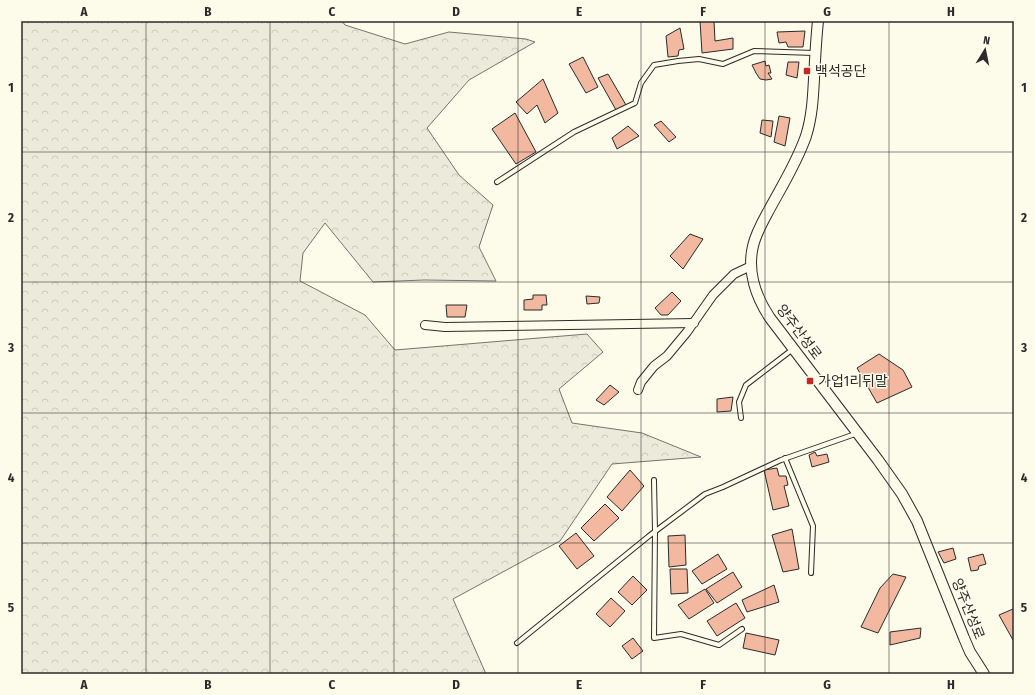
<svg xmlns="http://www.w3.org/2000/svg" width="1035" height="695" viewBox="0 0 1035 695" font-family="'Fira Sans Condensed','Noto Sans KR',sans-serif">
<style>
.forest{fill:url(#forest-crowns);stroke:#74746e}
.building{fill:#f2b8a0;stroke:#2b2b2b}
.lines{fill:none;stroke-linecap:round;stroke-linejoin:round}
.service-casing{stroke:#2b2b2b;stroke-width:6}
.minor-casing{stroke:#2b2b2b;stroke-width:10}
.tertiary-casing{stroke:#2b2b2b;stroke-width:12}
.service{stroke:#fdfbea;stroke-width:4}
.minor{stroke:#fdfbea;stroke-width:8}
.tertiary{stroke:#fdfbea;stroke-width:10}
.grid{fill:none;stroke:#2b2b2b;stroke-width:1;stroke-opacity:0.55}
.poi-dot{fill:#c62828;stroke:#fdfbea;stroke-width:1.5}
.labels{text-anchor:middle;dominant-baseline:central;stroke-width:3;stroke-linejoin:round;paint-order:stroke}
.poi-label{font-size:14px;fill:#2b2b2b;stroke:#fdfbea;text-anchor:start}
.street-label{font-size:14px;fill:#2b2b2b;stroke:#fdfbea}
.neatline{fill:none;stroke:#2b2b2b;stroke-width:1.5}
.grid-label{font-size:13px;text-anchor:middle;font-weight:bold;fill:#2b2b2b}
</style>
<defs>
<pattern id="forest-crowns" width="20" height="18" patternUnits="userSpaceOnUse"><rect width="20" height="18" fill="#ecebdb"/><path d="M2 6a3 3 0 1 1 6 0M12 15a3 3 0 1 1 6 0" fill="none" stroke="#cbcabc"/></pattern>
</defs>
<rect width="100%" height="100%" fill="#fdfbea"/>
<path class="forest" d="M21,21H342L345,25L405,44L449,32L526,39L535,42L469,80L427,128L459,175L493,205L479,247L496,281L424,280L373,282L325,223L303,253L300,281L365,315L395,350L587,334L603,352L559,389L572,423L642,433L701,457L612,464L560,541L453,599L486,674H21Z"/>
<g class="building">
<path d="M700,21H714L715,41L733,38V49L702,53Z"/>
<path d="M680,28L684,49L679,50L678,56L668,57L666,36Z"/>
<path d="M805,31L803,47H788L786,42L779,43L777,32Z"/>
<path d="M583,57L598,87L586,93L569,64Z"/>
<path d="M765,61L766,66L769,65L771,73H768L772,79L766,80L760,79L756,73L752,65Z"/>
<path d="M788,62H799L797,78L786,75Z"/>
<path d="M608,74L626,105L616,110L598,78Z"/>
<path d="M543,79L558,113L545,123L537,105L527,114L516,102Z"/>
<path d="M515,113L536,152L516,164L492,129Z"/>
<path d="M779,116L790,118L785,146L774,142Z"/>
<path d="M762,120L773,121L771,137L760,133Z"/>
<path d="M661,121L676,137L669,142L654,125Z"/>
<path d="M628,126L639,136L617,149L612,138Z"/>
<path d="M690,234L703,239L683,269L670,256Z"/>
<path d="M672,292L681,301L668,315H661L655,308Z"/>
<path d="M533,295H546L547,305H542V310H524V300L533,299Z"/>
<path d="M586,296L600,297L599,303L587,304Z"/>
<path d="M446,305H467L465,317H447Z"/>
<path d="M879,354L903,370L912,387L877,403L857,368Z"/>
<path d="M610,385L619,392L604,405L596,400Z"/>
<path d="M733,397L731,411L717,412V399Z"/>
<path d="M815,452L817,456L827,454L829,462L812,467L809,455Z"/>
<path d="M777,468L779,476H786L788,485L784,486L789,506L773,510L764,470Z"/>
<path d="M630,470L644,486L622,511L607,497Z"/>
<path d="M605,504L619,518L594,541L581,528Z"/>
<path d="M792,529L799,569L783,572L772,535Z"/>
<path d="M576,533L594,556L577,569L559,546Z"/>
<path d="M685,535L686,565L669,567L668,536Z"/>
<path d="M953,548L956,559L944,563L938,552Z"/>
<path d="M718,554L727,569L702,584L692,571Z"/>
<path d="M983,554L986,564L979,566L978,570L971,571L968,558Z"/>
<path d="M670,569H687L688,593L671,594Z"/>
<path d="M733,572L742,587L717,603L706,589Z"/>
<path d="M893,574L906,577L878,633L861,627L880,588Z"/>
<path d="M633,576L647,590L632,605L618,592Z"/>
<path d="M774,585L779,602L747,612L742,600Z"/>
<path d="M705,589L714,603L689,619L678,605Z"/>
<path d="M611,598L625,611L610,627L596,614Z"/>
<path d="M736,603L745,618L717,636L707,621Z"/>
<path d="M1013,609L1014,612V640H1013L999,615Z"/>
<path d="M921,628L920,638L890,645V632Z"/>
<path d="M746,633L779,640L775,655L743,648Z"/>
<path d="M633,638L643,651L632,659L622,646Z"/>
</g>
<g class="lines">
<g class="service-casing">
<g id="service">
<path d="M497,182L574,132L635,103L641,83L654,65L678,61L699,59L723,64L754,51L814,53"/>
<path d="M741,418L739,402L746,385L793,349"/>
<path d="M785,458L813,526L811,573"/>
<path d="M654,480L655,531L654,638L681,634L719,645L742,629"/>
<path d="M517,643L649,536L705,494L723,487L781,460L858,433"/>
</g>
</g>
<g class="minor-casing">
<g id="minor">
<path d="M425,325L445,327L694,323"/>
<path d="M638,390L641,382L654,366L667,356L687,332L713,295L734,274L751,266"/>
</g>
</g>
<g class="tertiary-casing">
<path id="tertiary" d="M818,21C816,40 815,59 814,79C813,98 812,117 806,136C797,162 782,186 769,210C763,221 756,233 753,246C747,271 756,297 770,318L878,460L902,494L917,521L964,638L970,652L984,674"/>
</g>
<use href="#service" class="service"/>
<use href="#minor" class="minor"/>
<use href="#tertiary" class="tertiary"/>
</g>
<path class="grid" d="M146,21V674M270,21V674M394,21V674M518,21V674M641,21V674M765,21V674M889,21V674M21,152H1014M21,282H1014M21,413H1014M21,543H1014"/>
<g class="poi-dot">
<rect x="803" y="67" width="8" height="8" rx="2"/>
<rect x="806" y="377" width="8" height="8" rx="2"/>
</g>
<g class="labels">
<g class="poi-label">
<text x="815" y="71">백석공단</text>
<text x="818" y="381">가업1리뒤말</text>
</g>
<g class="street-label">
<text transform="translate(799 332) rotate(53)">양주산성로</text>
<text transform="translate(968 609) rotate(68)">양주산성로</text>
</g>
</g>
<rect width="1035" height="695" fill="none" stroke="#fdfbea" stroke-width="44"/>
<g transform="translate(985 50) rotate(10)" stroke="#fdfbea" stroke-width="3" paint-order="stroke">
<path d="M0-3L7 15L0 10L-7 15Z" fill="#2b2b2b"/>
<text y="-6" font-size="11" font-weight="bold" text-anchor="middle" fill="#2b2b2b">N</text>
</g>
<rect x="22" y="22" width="991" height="651" class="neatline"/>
<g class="grid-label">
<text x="84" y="16">A</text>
<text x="208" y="16">B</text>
<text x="332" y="16">C</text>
<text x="456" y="16">D</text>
<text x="579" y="16">E</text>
<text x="703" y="16">F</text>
<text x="827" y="16">G</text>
<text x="951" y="16">H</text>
<text x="11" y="92">1</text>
<text x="1024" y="92">1</text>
<text x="11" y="222">2</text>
<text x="1024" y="222">2</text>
<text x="11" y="352">3</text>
<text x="1024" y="352">3</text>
<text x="11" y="482">4</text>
<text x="1024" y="482">4</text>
<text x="11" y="612">5</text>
<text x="1024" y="612">5</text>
<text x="84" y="689">A</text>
<text x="208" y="689">B</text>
<text x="332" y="689">C</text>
<text x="456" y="689">D</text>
<text x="579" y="689">E</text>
<text x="703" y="689">F</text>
<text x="827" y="689">G</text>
<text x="951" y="689">H</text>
</g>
</svg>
